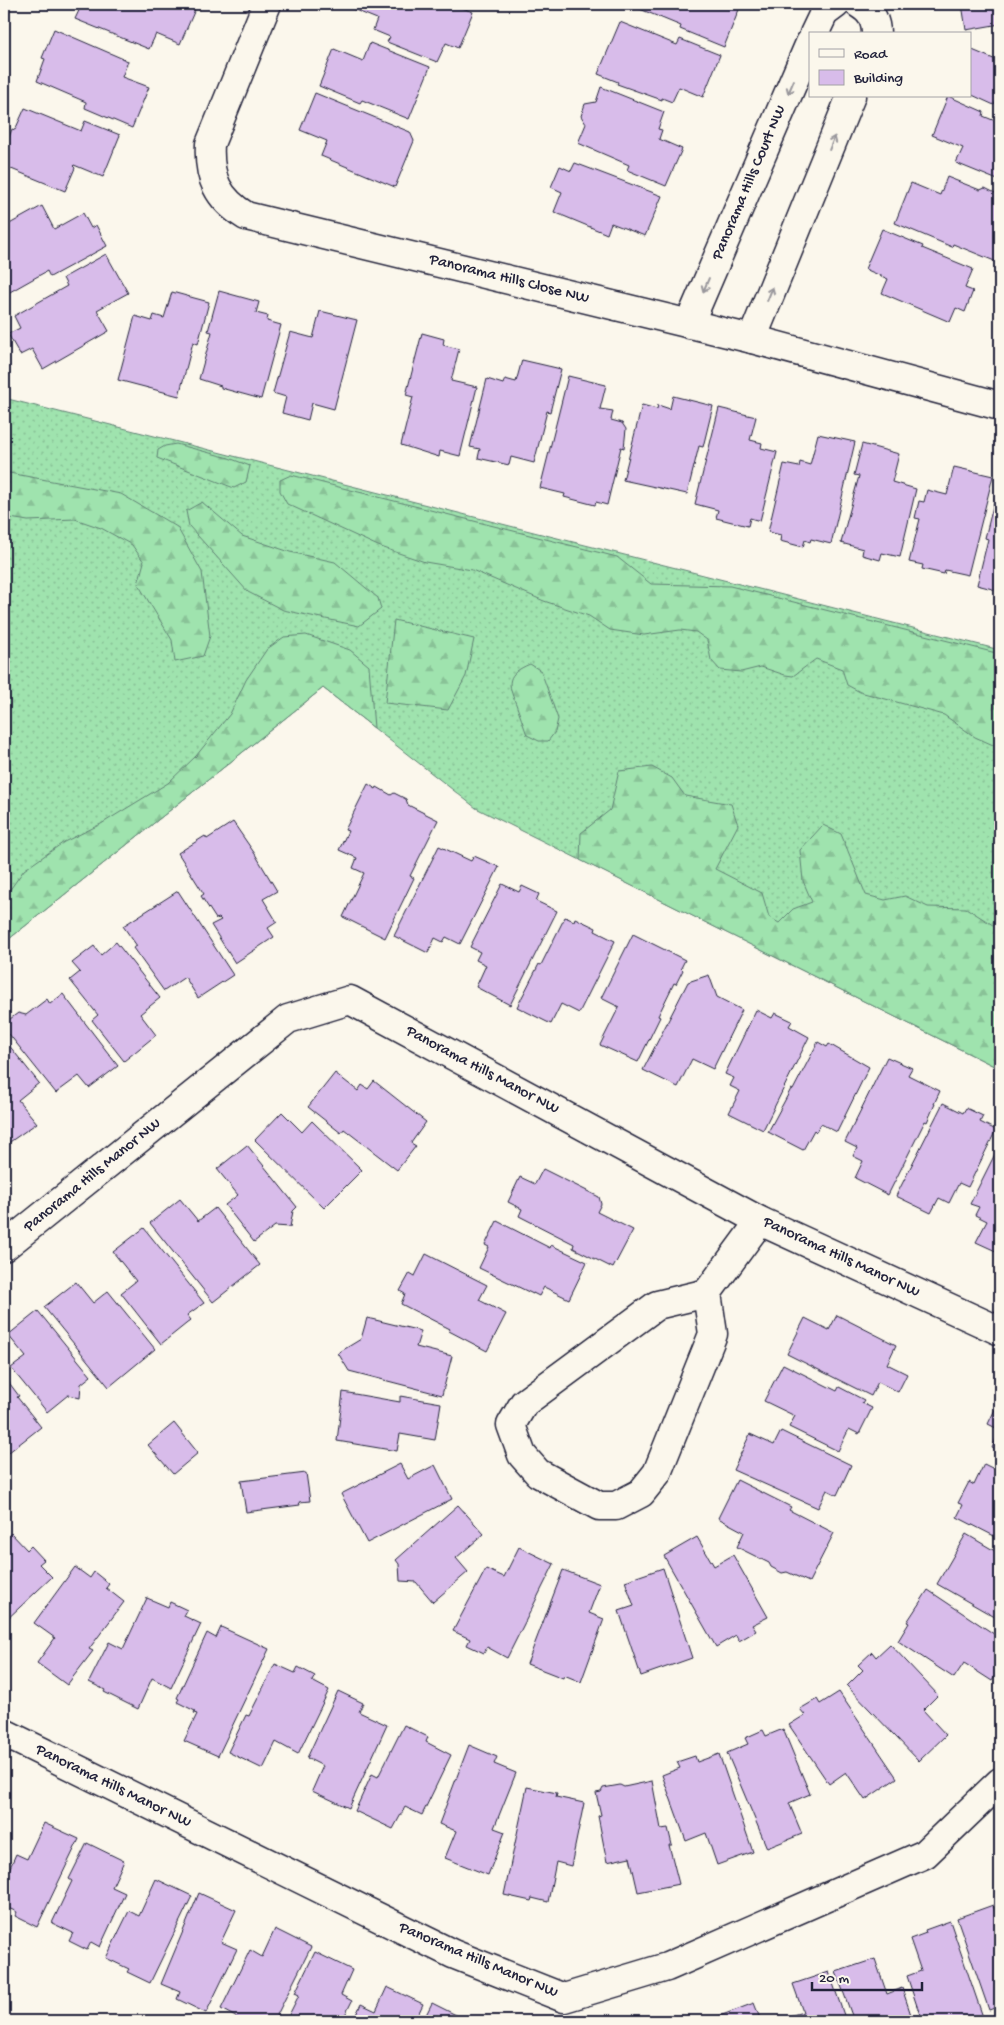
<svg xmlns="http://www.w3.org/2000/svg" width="1004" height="2025" viewBox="0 0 1004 2025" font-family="'Gochi Hand',sans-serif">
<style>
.grass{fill:url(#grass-dots);stroke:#608274}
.forest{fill:url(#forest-firs);stroke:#608274}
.building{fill:#d8bcea;stroke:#22223b}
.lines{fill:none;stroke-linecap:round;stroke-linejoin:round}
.street-casing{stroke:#22223b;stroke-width:31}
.street{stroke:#fbf7ec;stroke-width:28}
.oneway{stroke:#99979c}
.labels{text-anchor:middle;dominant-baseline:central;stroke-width:4;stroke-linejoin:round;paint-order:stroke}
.street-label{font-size:16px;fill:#22223b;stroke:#fbf7ec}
</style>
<defs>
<pattern id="grass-dots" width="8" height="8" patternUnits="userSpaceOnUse" patternTransform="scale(1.25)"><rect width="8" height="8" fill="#9fe3ae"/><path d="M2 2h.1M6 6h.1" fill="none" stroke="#89c297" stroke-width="1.8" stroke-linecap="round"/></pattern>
<pattern id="forest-firs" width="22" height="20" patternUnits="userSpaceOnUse" patternTransform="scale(1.25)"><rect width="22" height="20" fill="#9fe3ae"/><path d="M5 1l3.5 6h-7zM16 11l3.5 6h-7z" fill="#89c297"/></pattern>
</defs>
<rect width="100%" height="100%" fill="#fbf7ec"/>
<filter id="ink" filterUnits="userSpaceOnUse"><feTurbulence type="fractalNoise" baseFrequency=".02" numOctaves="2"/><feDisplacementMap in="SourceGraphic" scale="10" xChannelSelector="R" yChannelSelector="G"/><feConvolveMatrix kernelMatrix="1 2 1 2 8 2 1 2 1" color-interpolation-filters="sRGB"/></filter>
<g filter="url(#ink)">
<path class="grass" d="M4,398L1000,650V1069L476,808L323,688L4,943Z"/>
<g class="forest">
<path d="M176,444L229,458L250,466L246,482L234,488L157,458L158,450L165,446Z"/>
<path d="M4,472L121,494L177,527L202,572L210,636L203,656L175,662L172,640L138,584L144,562L132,545L101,528L75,519L28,521L4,517Z"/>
<path d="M291,475L617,557L651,584L730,586L1000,654V748L975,737L944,715L860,692L847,685L842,669L816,659L793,676L785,675L761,667L741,672L720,670L711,660L707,640L696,632L680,630L644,635L610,630L589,616L544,601L472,570L425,562L378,546L287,504L280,491V480Z"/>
<path d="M202,502L242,536L290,552L335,562L378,598L381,609L359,626L283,610L248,592L189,526L186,511Z"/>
<path d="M394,620L474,639L466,676L448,710L385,703Z"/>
<path d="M306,635L350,650L369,666L374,728L323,688L4,943V898L24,870L64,842L101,824L168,783L196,756L230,714L246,680L267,649L284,637Z"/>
<path d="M530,664L541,671L558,719L555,732L548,741H539L527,735C523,725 520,714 516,704C507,683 506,674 530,664Z"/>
<path d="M652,767L672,778L685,796L731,804L738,825L715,869L762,893L769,917L779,923L793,909L812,902L803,881L800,850L823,825L841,834L866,895L885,900L905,896L928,907L966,908L996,927L1000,931V1069L580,860L581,833L610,810L619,771Z"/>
</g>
<g class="building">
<path d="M82,4H194L197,5L180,44L156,34L149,49L75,19Z"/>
<path d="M346,4H452L473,12L458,48L446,43L437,62L387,42L390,37L373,30L377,19L345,6Z"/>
<path d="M637,4H731L740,7L724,47L680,29L681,26L635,7Z"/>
<path d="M962,4H1000V24L966,30Z"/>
<path d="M620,22L677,45L680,39L720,55L703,97L679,87L672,102L662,98V100L617,84L618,82L598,74Z"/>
<path d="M54,29L128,61L122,77L149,87L132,128L85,108L86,102L37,81L45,59L42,58Z"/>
<path d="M370,43L430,67L409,119L362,100L360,103L319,86L334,49L363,61Z"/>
<path d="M970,49L996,60L1000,50V103L996,101L994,105L970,94Z"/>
<path d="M601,87L664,112L658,129L662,130L659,139L682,149L666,186L627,170L629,165L578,143L586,124L581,116L585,104L596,102Z"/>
<path d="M315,93L410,132L414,141L395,187L321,156L327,141L300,130Z"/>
<path d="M948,96L984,112L983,116L1000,123V181L956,163L963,148L932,135Z"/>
<path d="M25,108L81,131L85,121L120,135L103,177L74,165L73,166L75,168L65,191L4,166V159L9,146L6,145L12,129L15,130Z"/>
<path d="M575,163L662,196L645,236L611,223L607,234L554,212L562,192L551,187L560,166L571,171Z"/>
<path d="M947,177L980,190L985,188L997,194L1000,198V255L997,262L953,244L952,247L895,223L911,183L940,195Z"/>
<path d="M42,206L54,229L83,213L91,228L96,225L107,246L50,277L47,271L8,293L4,285V227Z"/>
<path d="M882,229L923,246L922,248L973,269L965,288L973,291L965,312L956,308L950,322L882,293L888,279L865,269Z"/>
<path d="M106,254L128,293L97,310L109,331L43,369L32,349L20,355L8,334L20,328L14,316L67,286L63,278Z"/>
<path d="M219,291L259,302L256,313L268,316L267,321L281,325L261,399L221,388V386L199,379L212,332L208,331Z"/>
<path d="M172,292L209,302L198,344L193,342L179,396L118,380L135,316L152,321L154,315L164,318Z"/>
<path d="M320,311L357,320L334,409L312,403L308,420L282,413L286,397L273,393L290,332L313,338Z"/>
<path d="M422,333L444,339L443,345L459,349L451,381L477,387L460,456L440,451L439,457L401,445L413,397L406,395Z"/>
<path d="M522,360L561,369L550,412L547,411L534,463L511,457L509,465L478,458L480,449L470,447L487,379L503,384L505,379L516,382Z"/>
<path d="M568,376L606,385L600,409L613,411L611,420L622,423L626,429L624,448L621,447L607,505L596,502L595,505L564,497L565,494L540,488Z"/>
<path d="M673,396L713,406L703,447L699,446L687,494L623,480L642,405L657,409L658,405L670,409Z"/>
<path d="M719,408L756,417L750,440L762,443L761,448L777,452L760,521L750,518L748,526L716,518L718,510L695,504Z"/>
<path d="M818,434L855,442L831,544L811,539L810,542L805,540L803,547L780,541L781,535L768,532L784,464L799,467L800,462L810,465Z"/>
<path d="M862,444L899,454L892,482L916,489L900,557L882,553L880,560L862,555L863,549L841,543L859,476L854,475Z"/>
<path d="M954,467L993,476L968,575L945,570L944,574L922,569L923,565L909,562L920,519L915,518L919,501L924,502L927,490L947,495Z"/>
<path d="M1000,478V591L977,585L988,539L985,538Z"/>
<path d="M368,784L376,789L377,787L391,795L394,793L406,799L408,805L438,820L410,876L414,878L385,938L343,917L364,873L353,868L357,858L339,850L348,831L345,830Z"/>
<path d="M233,822L255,854L277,891L263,899L277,922L268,928L274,937L235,963L211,925L221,920L219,918L216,919L201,896L204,894L178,853L205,836L207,839Z"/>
<path d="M439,846L471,861L474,856L499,867L460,944L446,937L443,942L435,938L428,953L394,936Z"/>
<path d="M502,884L519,892L522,886L539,894L536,901L557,911L510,1005L476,987L486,965L476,960L480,952L470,947Z"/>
<path d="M178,891L233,975L198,998L185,977L164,991L133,948L137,946L123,926Z"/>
<path d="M565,917L574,921L575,918L596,928L595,931L615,941L579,1013L561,1004L551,1024L517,1007L539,964L541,965Z"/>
<path d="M633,934L685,960L681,968L683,970L676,984L674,983L658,1016L660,1017L638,1062L600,1045L619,1007L601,998Z"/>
<path d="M116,942L160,998L140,1014L156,1035L124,1061L92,1020L98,1015L70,980L80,972L72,963L94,946L101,955Z"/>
<path d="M709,975L717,997L742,1010L713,1069L692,1059L678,1087L643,1070L688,982Z"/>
<path d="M63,994L118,1066L89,1088L79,1076L56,1093L5,1029L6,1022L18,1013L26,1015L47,999L50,1004Z"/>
<path d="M756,1010L772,1018L775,1013L792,1021L789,1026L809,1037L763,1130L729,1113L740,1091L730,1086L734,1078L725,1074Z"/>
<path d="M4,1039L39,1083L18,1100L37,1123L4,1146Z"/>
<path d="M818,1042L827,1047L829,1044L869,1067L837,1132L821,1124L816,1132L814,1130L803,1150L768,1132L791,1089L793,1090Z"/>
<path d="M887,1057L912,1068L908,1075L940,1091L934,1104H935L927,1122L925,1121L888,1195L855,1178L863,1161L853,1156L857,1148L845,1142Z"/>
<path d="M335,1073L358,1091L362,1085L368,1089L374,1081L426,1122L411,1143L416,1146L397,1170L344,1129L341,1133L308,1107Z"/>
<path d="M943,1103L963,1113L966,1108L983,1116L980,1122L996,1130L968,1187L959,1183L949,1203L939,1198L931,1213L896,1196Z"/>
<path d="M282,1112L302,1132L312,1121L362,1170L324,1208L255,1140Z"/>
<path d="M247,1145L297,1207L293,1211L290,1227L275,1226L254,1242L225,1205L238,1195L217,1169Z"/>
<path d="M999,1146L1000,1147V1253L976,1242L987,1221L975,1215L979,1207L970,1204Z"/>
<path d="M543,1169L599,1197L601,1204L597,1212L633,1230L613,1268L573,1248L574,1244L519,1216L522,1209L508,1202L520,1177L535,1184Z"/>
<path d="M180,1199L198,1221L215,1208L260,1265L213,1302L150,1223Z"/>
<path d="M497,1221L550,1248L551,1245L587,1262L569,1299L544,1287L539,1296L533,1293V1294L479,1268L489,1247L485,1245Z"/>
<path d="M144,1228L204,1303L187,1315L191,1320L161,1344L121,1293L136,1281L113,1252Z"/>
<path d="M426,1254L487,1285L479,1300L506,1314L487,1351L449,1331L450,1329L401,1304L405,1294L400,1291L410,1273L415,1276Z"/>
<path d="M76,1282L93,1303L108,1291L155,1349L109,1387L44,1307Z"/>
<path d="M38,1311L91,1376L81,1384L80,1398L68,1395L47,1412L11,1368L26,1357L8,1335Z"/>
<path d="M837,1315L896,1345L887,1364L907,1374L898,1392L878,1382L871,1396L787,1354L805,1318L829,1330Z"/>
<path d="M367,1318L421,1331L416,1347L452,1356L442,1395L349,1371L338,1353L361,1339Z"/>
<path d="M783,1364L837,1391L839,1387L864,1400L862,1403L872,1408L859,1434L849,1429L838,1451L789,1427L795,1416L764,1401Z"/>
<path d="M4,1376L19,1396L17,1397L41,1427L4,1456Z"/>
<path d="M343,1392L400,1402V1396L441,1403L435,1440L400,1434L397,1451L337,1441Z"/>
<path d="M1000,1399V1430L988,1424Z"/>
<path d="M174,1423L198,1453L173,1474L148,1445Z"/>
<path d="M1000,1430V1452L992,1448Z"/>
<path d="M781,1431L851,1465L837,1495L827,1490L818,1508L733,1470L750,1434L774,1445Z"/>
<path d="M400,1464L408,1479L435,1465L452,1499L367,1543L341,1494Z"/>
<path d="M984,1464L1000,1472V1539L957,1517L963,1505L958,1503L969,1482L974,1485Z"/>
<path d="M306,1473L310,1501L299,1502L300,1505L246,1512L241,1481Z"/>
<path d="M737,1480L791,1507L789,1510L834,1533L809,1582L787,1572L782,1573L771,1567L769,1563L737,1547L744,1532L718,1518Z"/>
<path d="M458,1505L484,1534L456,1558L468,1572L433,1602L416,1582L400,1581L399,1564L396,1560Z"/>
<path d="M11,1533L27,1550L31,1546L44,1560L39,1564L52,1577L4,1622V1540Z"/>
<path d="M966,1534L1000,1554V1620L937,1584Z"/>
<path d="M697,1537L714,1566L733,1555L768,1617L752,1625L756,1631L739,1641L736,1635L716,1647L664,1556Z"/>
<path d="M519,1547L554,1564L507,1658L487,1647L484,1653L467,1645L470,1639L453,1631L486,1569L504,1577Z"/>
<path d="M75,1567L90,1578L94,1572L109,1584L106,1588L124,1602L89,1649L93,1651L67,1685L37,1663L55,1638L34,1623Z"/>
<path d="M663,1568L692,1658L641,1676L619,1611L634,1606L625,1581Z"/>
<path d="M563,1570L600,1584L589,1613L604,1619L581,1682L564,1675L563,1678L527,1664Z"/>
<path d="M928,1590L1000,1638V1669L992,1681L964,1663L954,1678L898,1641L909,1623L907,1622Z"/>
<path d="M147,1598L168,1607L170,1602L187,1610L184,1616L201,1624L171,1688L152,1678L138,1709L104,1692L105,1690L89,1682L109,1642L123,1649Z"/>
<path d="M221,1627L269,1649L218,1756L184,1741L197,1714L194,1713L195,1711L177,1702L179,1699L177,1698L207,1633L216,1638Z"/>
<path d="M890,1644L938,1695L923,1710L946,1735L919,1761L847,1686L863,1670L858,1665L872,1652L876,1657Z"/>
<path d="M275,1664L295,1673L298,1667L315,1676L312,1681L329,1690L298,1754L276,1742L263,1769L228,1752L246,1715L249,1716Z"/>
<path d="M338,1691L363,1703L359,1712L387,1725L349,1808L312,1791L323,1766L307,1758Z"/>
<path d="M839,1692L897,1778L865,1800L846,1772L829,1784L789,1725L805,1715L800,1709L817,1699L820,1704Z"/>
<path d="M404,1725L428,1737L426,1742L451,1755L422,1815L405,1807L393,1829L355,1811L372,1774L378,1777Z"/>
<path d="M783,1729L810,1794L789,1803L802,1834L767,1848L727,1753L748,1744L745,1738L763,1730L766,1736Z"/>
<path d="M469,1745L497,1757L494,1764L516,1773L494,1828L505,1832L488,1875L445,1858L456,1831L439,1824Z"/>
<path d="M719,1754L753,1852L717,1865L706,1833L686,1841L662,1775L680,1768L677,1762L695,1756L697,1762Z"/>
<path d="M652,1781L661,1829L668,1828L672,1845H669L679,1884L638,1892L630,1857L607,1862L598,1816L601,1815L596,1793L601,1792L603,1788L620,1785L624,1787Z"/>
<path d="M527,1787L557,1793L556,1797L584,1803L571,1866L556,1862L548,1902L532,1898L531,1901L504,1895Z"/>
<path d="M44,1823L79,1839L37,1927L15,1916L17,1912L4,1906V1881L16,1854L27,1859Z"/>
<path d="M87,1843L124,1861L112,1887L125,1893L100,1947L91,1942L87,1950L69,1941L73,1933L52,1923L72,1881L69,1879Z"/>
<path d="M156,1879L192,1896L150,1983L127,1972L129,1969L106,1958L129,1911L139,1916Z"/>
<path d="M199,1893L236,1910L221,1942L237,1949L206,2013L177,1999L180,1992L161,1984Z"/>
<path d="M993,1905L1000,1926V2006L989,2010L957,1918Z"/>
<path d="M950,1921L984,2020L980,2021H922L907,1976L921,1971L910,1939L926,1933L925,1930Z"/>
<path d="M275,1929L311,1947L274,2021H243L221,2009L250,1950L262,1957Z"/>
<path d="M315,1952L352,1970L341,1995L352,2001L342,2021H286L299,1995L295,1993Z"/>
<path d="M875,1959L887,1994L902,1988L913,2021H854L836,1972Z"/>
<path d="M829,1972L846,2021H791L789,2016L803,2012L793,1984Z"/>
<path d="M387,1987L423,2004L415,2021H353L361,2004L376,2011Z"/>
<path d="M432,2003L468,2021H423Z"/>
<path d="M754,2003L761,2021H718L717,2017Z"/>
</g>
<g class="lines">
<g class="street-casing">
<g id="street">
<path d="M267,4L210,144C208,178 218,199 246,216L752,339L1000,406"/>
<path d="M859,4C871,11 876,20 876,34"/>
<path d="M814,34L824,13L836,4"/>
<path d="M689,324L810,43"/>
<path d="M752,339L851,96"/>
<path d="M4,1247L288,1019L350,1000L760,1221L1000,1331"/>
<path d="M707,1293L713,1334L657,1473L641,1493L616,1506H599L538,1473L522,1455L511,1425L524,1403L657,1305Z"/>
<path d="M707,1293L760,1221"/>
<path d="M4,1733L453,1954L564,1998L667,1967L925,1854L1000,1782"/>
</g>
</g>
<use href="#street" class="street"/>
</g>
<defs><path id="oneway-shaft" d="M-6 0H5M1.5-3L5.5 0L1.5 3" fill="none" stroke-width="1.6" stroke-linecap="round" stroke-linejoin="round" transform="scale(1.25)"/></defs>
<g class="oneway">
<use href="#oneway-shaft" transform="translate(791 87) rotate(113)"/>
<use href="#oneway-shaft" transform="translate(832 143) rotate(-68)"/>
<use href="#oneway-shaft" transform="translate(706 285) rotate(113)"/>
<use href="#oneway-shaft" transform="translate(770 294) rotate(-68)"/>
</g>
</g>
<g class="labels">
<g class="street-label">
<text transform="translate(750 183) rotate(-67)">Panorama Hills Court NW</text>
<text transform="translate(509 280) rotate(14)">Panorama Hills Close NW</text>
<text transform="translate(482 1071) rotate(28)">Panorama Hills Manor NW</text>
<text transform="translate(93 1176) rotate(-39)">Panorama Hills Manor NW</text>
<text transform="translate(841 1258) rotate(25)">Panorama Hills Manor NW</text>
<text transform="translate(113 1787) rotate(26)">Panorama Hills Manor NW</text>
<text transform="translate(478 1961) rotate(23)">Panorama Hills Manor NW</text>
</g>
</g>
<rect width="1004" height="2025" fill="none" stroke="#fbf7ec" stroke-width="20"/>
<rect x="10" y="10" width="984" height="2005" fill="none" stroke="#22223b" stroke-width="2" filter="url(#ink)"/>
<rect x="809" y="32" width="162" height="65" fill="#fbf7ec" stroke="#a4a2a5"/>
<rect x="819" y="49" width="25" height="8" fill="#fbf7ec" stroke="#a4a2a5"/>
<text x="854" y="58" font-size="15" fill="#22223b">Road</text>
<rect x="819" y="70" width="25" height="15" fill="#d8bcea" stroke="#a4a2a5"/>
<text x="854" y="82" font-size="15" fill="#22223b">Building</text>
<path d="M812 1982v8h110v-8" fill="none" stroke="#22223b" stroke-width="2.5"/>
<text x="819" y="1982" font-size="15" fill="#22223b" stroke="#fbf7ec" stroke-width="4" paint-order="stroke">20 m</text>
</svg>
